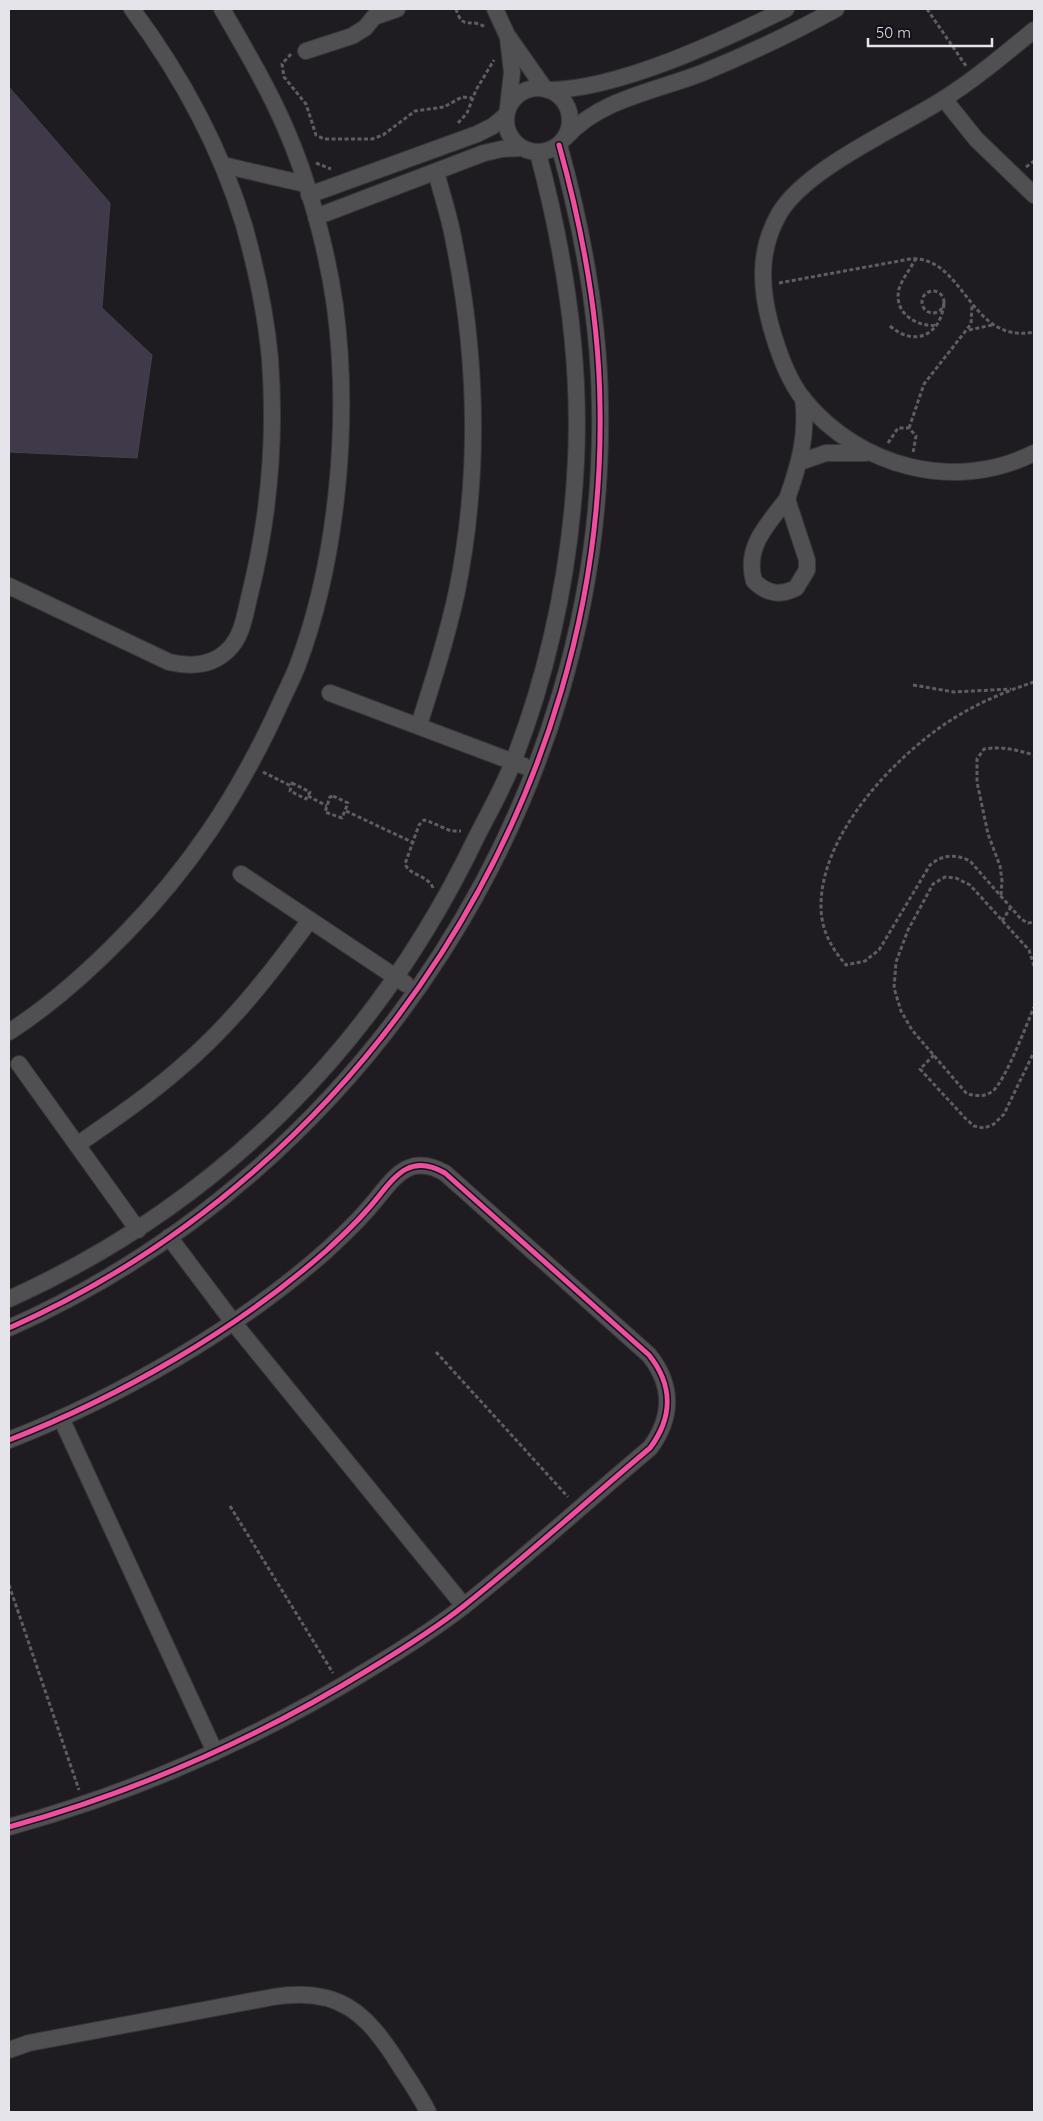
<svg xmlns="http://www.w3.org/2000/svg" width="1043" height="2121" viewBox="0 0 1043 2121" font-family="Quicksand,sans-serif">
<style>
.building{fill:#403949;stroke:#444247}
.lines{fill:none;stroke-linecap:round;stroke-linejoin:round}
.minor-casing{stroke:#38363b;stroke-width:18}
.path{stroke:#5f5d62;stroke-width:3;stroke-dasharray:4 2.5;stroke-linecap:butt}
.minor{stroke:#504f52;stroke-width:16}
.cycleway-casing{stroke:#14111a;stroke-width:8}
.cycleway{stroke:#ef4d9e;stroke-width:5}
</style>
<rect width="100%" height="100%" fill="#1e1c21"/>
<path class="building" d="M9,87L110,203L102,308L152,355L137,458L9,452Z"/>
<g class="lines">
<g class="minor-casing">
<g id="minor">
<path d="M495,9L507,35L545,89"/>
<path d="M1034,30C1005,54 974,80 942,100C896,129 805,169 779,214C759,249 760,285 770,323C777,349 787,379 804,400C859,467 955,493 1034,453"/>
<path d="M508,38L512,72L508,108"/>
<path d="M306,51L352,36L365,28L374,17L397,9"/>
<circle cx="538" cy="120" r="32"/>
<path d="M548,90C618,90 723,40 786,9"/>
<path d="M944,99L976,139L1034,195"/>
<path d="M566,137C600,99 656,91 702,73C748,54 793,33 836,9"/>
<path d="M223,165L305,184"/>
<path d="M309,195L477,134L493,126L506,115"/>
<path d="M316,217L484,153L502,149L521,148"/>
<path d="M800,462L826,453H866"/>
<path d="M787,499L807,560V570L796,588C780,596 767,594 754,581C744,547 768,524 787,499Z"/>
<path d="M787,499C799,465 808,435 803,398"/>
<path d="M9,586L169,662C190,667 212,666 228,650C243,636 245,613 250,594C269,517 276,439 270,359C266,314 256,268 244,225C220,146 181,75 132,9"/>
<path d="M330,693L524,766"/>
<path d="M419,725C433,681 447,637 457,591C480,476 477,356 454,242C450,218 442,195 436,172"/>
<path d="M241,874L406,984"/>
<path d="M9,1032C51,1005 90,970 124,935C189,869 236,798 275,715C282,699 290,684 297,667C338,559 350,420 335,306C327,249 308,179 285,127C267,86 244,47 222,9"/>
<path d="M19,1064L138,1230"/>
<path d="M77,1145C113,1120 148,1096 180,1068C231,1025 271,973 310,920"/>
<path d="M169,1237L233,1322L464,1606"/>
<path d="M9,1299C219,1204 376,1046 476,838C489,812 505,785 515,757C551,663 571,562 576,461C581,356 565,254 538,153"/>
<path d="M9,1328C366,1170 607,796 600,406C599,317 583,231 559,145"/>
<path d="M61,1418L215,1752"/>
<path d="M9,1440C119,1397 238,1329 327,1250C341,1237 355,1224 367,1210C391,1184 405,1150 445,1173L649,1355C673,1385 673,1417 650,1448C588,1500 528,1555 465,1605C435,1629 401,1650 368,1670C256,1739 136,1792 9,1827"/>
<path d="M9,2050L29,2043L273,1997C339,1986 367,2013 400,2066C410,2081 420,2096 428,2112"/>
</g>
</g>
<g class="path">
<path d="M456,9C463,32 471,17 485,27"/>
<path d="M927,9L966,66"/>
<path d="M291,54L282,64L284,77L306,104L316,135L324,139H372L383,135L415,111L444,107L462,97L472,98"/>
<path d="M458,123L467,113L476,90L494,60"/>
<path d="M316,163L331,169"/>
<path d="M1026,167L1034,161"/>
<path d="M916,258C911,268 902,279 899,289C893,313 917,328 938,325"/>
<path d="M779,283L910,259C965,255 969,345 1034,332"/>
<circle cx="933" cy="302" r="11"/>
<path d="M890,326C914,347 940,336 944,304"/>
<path d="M969,330L992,325"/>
<path d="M909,428L924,384L971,324L972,306"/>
<path d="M888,443L898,428H909L916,436L913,453"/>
<path d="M1034,682C1004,692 975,704 948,722C892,759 820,836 821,907C821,930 832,949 846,965L865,961L879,950L930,865C943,854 956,854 970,861L1021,919L1028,923L1034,922"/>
<path d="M913,685L954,692L1011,689"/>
<path d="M263,772L291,786"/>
<path d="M292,783L310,792L306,799L290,791Z"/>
<path d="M308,796L327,806"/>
<path d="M333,796L348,803L342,818L325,812L330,797Z"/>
<path d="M346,811L412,842"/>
<path d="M433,888C428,875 410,876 405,864L419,825L424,820L428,821L451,831H461"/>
<path d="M1001,895L1002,881L1000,866L988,834L977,782V759L984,749C1002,746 1017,750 1034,755"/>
<path d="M1002,921L1011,907"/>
<path d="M1034,966L1029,950L970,885L956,878L945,877L933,884L908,930L896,962L894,988L901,1011L912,1030L967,1094C977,1096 985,1097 993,1091C1006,1079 1026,1026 1034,1007"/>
<path d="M934,1055L920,1069L965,1118L974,1126L984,1128L994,1124L1004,1114L1034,1052"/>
<path d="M436,1352L568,1497"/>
<path d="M230,1506L333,1673"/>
<path d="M9,1585L79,1790"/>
</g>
<use href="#minor" class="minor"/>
<g class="cycleway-casing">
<g id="cycleway">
<path d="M9,1328C366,1170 607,796 600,406C599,317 583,231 559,145"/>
<path d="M9,1440C119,1397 238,1329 327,1250C341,1237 355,1224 367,1210C391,1184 405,1150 445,1173L649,1355C673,1385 673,1417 650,1448C588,1500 528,1555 465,1605C435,1629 401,1650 368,1670C256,1739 136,1792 9,1827"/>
</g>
</g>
<use href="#cycleway" class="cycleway"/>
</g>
<rect width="1043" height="2121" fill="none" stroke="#e6e4eb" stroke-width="20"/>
<path d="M868 38v8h124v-8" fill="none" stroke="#e6e4eb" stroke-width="2.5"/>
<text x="876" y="38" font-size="15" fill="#e6e4eb" stroke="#14111a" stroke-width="4" paint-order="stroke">50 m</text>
</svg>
